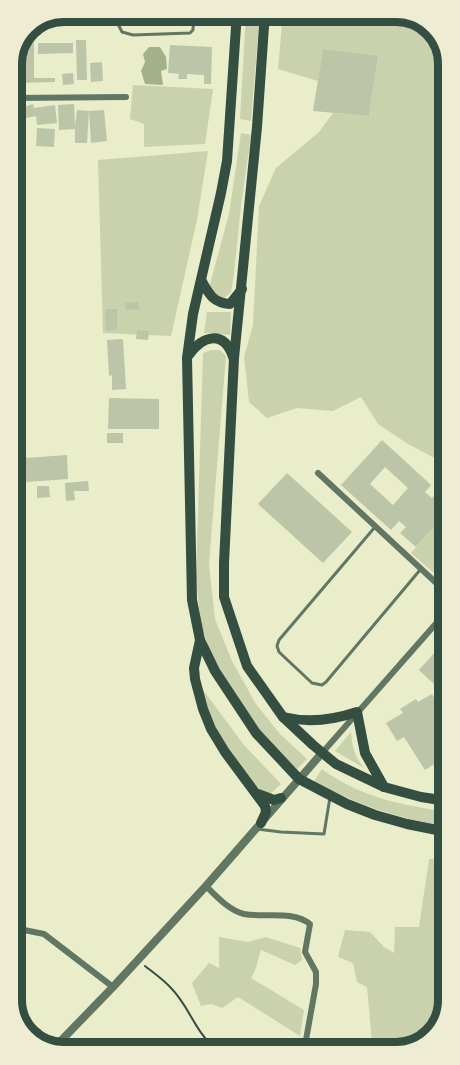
<svg xmlns="http://www.w3.org/2000/svg" width="460" height="1065" viewBox="0 0 460 1065" font-family="'Archivo Narrow',sans-serif">
<style>
.green{fill:#cad2ad}
.water{fill:#a3b18a}
.building{fill:#bcc5a7;fill-rule:evenodd}
.lines{fill:none;stroke-linecap:round;stroke-linejoin:round}
.path{stroke:#344e41;stroke-width:2}
.service{stroke:#617663;stroke-width:3}
.minor{stroke:#617663;stroke-width:6}
.tertiary{stroke:#617663;stroke-width:8}
.primary{stroke:#344e41;stroke-width:10}
.rim{fill:none;stroke:#344e41;stroke-width:8}
</style>
<rect width="100%" height="100%" fill="#e9edc9"/>
<g class="green">
<path d="M246,12H260L251,121L240,119Z"/>
<path d="M283,12H400L428,23L445,48L446,464L408,444L378,424L361,397L333,411L297,408L267,418L249,402L244,357L253,325L259,206L276,168L319,132L333,113L369,116L378,57L323,49L318,81L278,69Z"/>
<path d="M133,85L213,89L205,144L144,147V124L130,119Z"/>
<path d="M241,133L251,135L241,206L234,274L231,292L223,299L214,295L209,288L229,214Z"/>
<path d="M208,151L197,220L171,336L103,333L98,160Z"/>
<path d="M207,312H231L230,335L204,333Z"/>
<path d="M211,350H220L226,356L209,564L215,619L232,661L256,704L280,734L307,759L295,771C259,731 219,686 204,633C199,615 198,597 196,578L203,353Z"/>
<path d="M447,513V557L434,573L411,553Z"/>
<path d="M195,679L244,745L281,784L269,795C234,775 209,716 195,679Z"/>
<path d="M351,732C352,747 355,757 364,768L335,751Z"/>
<path d="M322,769C359,797 402,805 447,812V826C399,819 357,805 314,781Z"/>
<path d="M429,859L448,860V1004L437,1033L412,1050L384,1051V1049L372,1041L367,987L357,982L353,963L338,957L345,930L370,932L384,947L394,953L395,927H419Z"/>
<path d="M219,937L248,942L266,937L300,948L302,960L295,965L261,950L255,971L251,978L304,1010L300,1036L238,997L222,1008L211,1004L201,1006L192,983L209,963L219,968Z"/>
</g>
<path class="water" d="M149,47H160L166,57L167,69L161,71L163,85L145,84L141,71L145,62L143,54Z"/>
<g class="building">
<path d="M76,40H86L87,80H77Z"/>
<path d="M21,42H34V78H55V82L18,83V49Z"/>
<path d="M38,43H73V53L38,54Z"/>
<path d="M170,45L212,47L211,84H204V75L187,74V79H178L179,74L168,73Z"/>
<path d="M323,49L378,56L369,116L313,111Z"/>
<path d="M102,62L103,81L91,82L90,63Z"/>
<path d="M73,73L74,84L63,85L62,74Z"/>
<path d="M33,104L34,108L55,105L57,123L37,125L36,116L26,118L23,107Z"/>
<path d="M74,104L75,127L77,110L89,111L87,143H75V129L59,130L58,105Z"/>
<path d="M104,110L107,141L91,143L89,111Z"/>
<path d="M37,128L55,129L54,147L36,146Z"/>
<path d="M138,302L139,309L126,310L125,303Z"/>
<path d="M105,309H117V330H106Z"/>
<path d="M137,330L149,331L148,340L136,339Z"/>
<path d="M123,339L126,389L112,390V375L109,376L107,340Z"/>
<path d="M109,398L159,399V429H108Z"/>
<rect x="107" y="433" width="16" height="10"/>
<path d="M382,440L431,485L425,492L432,498L437,492L447,500V513L416,547L400,533L406,527L399,521L391,530L341,485ZM385,467L408,488L393,505L370,484Z"/>
<path d="M67,455L68,479L26,482L25,458Z"/>
<path d="M287,473L352,532L323,563L258,504Z"/>
<path d="M88,481L89,491H74L75,500L66,501L65,483Z"/>
<path d="M37,486H49L50,497L37,498Z"/>
<path d="M447,639V669L434,684L419,670Z"/>
<path d="M432,694L444,716L439,719L447,732V756L425,770L404,737L397,741L386,723L403,713L400,709L416,699L418,702Z"/>
</g>
<g class="lines">
<path class="path" d="M145,966C154,973 164,980 171,988C191,1008 196,1037 221,1052"/>
<g class="service">
<path d="M119,12L118,24L122,32L133,35L190,33L193,30L194,12"/>
<path d="M375,527L279,640L277,646L279,652L312,683L322,685L326,682L420,570"/>
<path d="M257,829L281,832L324,834L330,797"/>
</g>
<g class="minor">
<path d="M12,98L126,97"/>
<path d="M318,473L447,593"/>
<path d="M322,753L447,611"/>
<path d="M206,886C217,897 229,910 244,914C265,918 293,910 310,924L305,952L316,972V984L304,1051"/>
<path d="M14,928L44,934L113,987"/>
</g>
<path class="tertiary" d="M52,1050L113,987L206,886L322,753"/>
<g class="primary">
<path d="M237,12L227,161L221,193L193,314L187,358L192,600L200,640L215,671L256,733L299,779L347,804L375,815L407,824L447,832"/>
<path d="M265,12L257,127L234,358L224,563V597L247,666L283,717L313,745L336,764L384,787L421,797L447,801"/>
<path d="M201,280C209,294 213,303 230,304L242,289"/>
<path d="M189,355C203,335 224,330 233,357"/>
<path d="M200,640L194,668L195,679L203,709L211,729L225,752L265,806L266,812L261,823"/>
<path d="M283,717C308,723 333,720 357,712L365,753L384,787"/>
<path d="M258,794L274,800L281,798"/>
</g>
</g>
<path d="M0 0H460V1065H0ZM64 22H396A42 42 0 0 1 438 64V1000A42 42 0 0 1 396 1042H64A42 42 0 0 1 22 1000V64A42 42 0 0 1 64 22Z" fill="#eeecd3" fill-rule="evenodd"/>
<path class="rim" d="M64 22H396A42 42 0 0 1 438 64V1000A42 42 0 0 1 396 1042H64A42 42 0 0 1 22 1000V64A42 42 0 0 1 64 22Z"/>
</svg>
